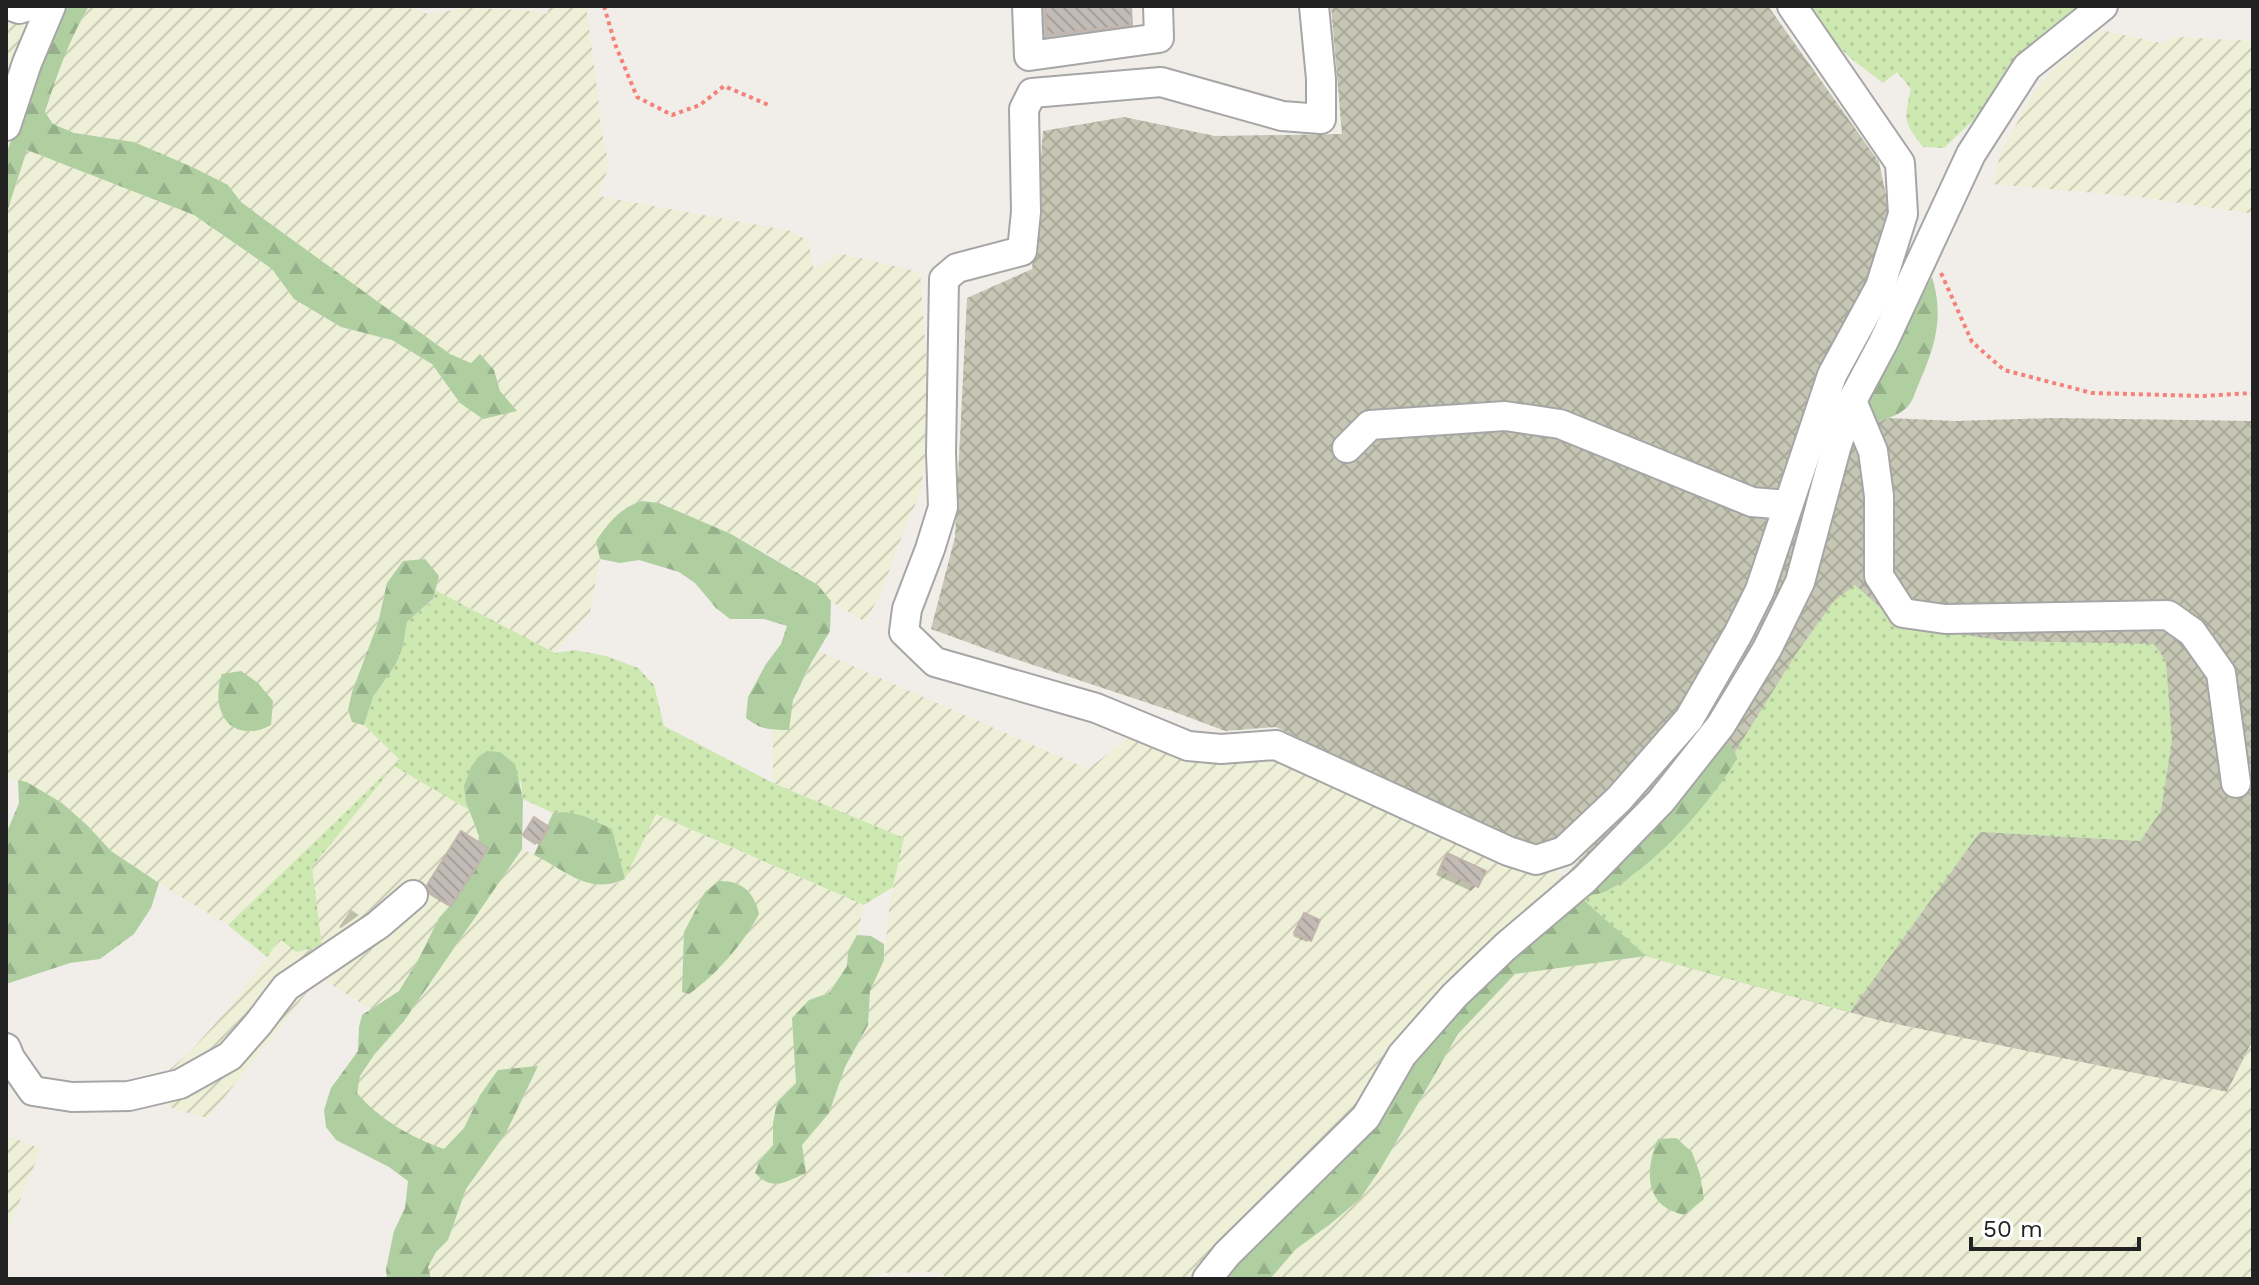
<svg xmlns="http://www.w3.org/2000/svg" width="2259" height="1285" viewBox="0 0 2259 1285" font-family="'Work Sans',sans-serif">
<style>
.construction{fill:url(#construction-cross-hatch)}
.farmland{fill:url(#farmland-furrows)}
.grass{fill:url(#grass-dots)}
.forest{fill:url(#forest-firs)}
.shadow{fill:#0003}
.building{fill:url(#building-back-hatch);stroke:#c3b5ac;stroke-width:2}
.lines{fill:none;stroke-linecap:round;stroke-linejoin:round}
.minor-casing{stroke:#a6a6a6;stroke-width:32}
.path{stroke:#f48278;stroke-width:4;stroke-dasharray:4 4;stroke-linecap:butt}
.minor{stroke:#fff;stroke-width:28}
</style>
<defs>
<pattern id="construction-cross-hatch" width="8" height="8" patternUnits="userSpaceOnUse" patternTransform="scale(2)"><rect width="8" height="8" fill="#c6c6b5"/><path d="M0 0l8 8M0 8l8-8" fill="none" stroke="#aaaa9b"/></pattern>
<pattern id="farmland-furrows" width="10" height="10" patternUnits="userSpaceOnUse" patternTransform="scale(2)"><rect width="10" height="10" fill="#edefd6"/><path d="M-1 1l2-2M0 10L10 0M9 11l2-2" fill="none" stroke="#cbcdb7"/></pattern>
<pattern id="grass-dots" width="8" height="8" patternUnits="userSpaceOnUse" patternTransform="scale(2)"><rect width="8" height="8" fill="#cee8b2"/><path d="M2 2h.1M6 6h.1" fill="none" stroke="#b1c799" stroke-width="1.8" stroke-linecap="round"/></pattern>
<pattern id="forest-firs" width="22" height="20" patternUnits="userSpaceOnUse" patternTransform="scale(2)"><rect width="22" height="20" fill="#afcfa0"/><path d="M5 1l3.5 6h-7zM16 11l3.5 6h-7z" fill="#96b18a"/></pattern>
<pattern id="building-back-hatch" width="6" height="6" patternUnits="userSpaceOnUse" patternTransform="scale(2)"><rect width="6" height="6" fill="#c2bbb6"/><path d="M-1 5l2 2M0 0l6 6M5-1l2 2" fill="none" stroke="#a6a09c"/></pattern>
</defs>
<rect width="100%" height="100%" fill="#f1eee9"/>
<g class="construction">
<path d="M1331,6H1768L1879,162L1890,214L1878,268L1749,593L1702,686L1644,760L1541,855L1276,727L1225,731L1172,711L997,653L931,629L955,537L967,298L1032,269L1043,131L1124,117L1215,136L1342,134Z"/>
<path d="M1888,418L1956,421L2054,418L2253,421V1040L2227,1092L1881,1021L1646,956L1561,880L1712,717L1766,613L1821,442Z"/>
</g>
<g class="farmland">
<path d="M89,6H402L429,14L465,8L524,10L547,14L549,6H586L598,95L601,129L609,165L598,196L791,231L808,241L814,270L838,253L920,272L930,410L921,492L906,524L881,593L865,622L831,601L818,585L766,553L732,534L680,512L596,540L600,559L590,612L555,653L435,590L439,576L387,583L378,623L352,692L348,711L352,722L364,725L401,760L394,766L469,810L479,836L478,852L454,901L426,943L418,960L399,991L371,1009L319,977L208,1118L173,1109L162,1096L169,1070L189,1053L230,1007L280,939L322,946L311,867L386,774L228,925L168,889L111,851L88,826L62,803L27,782L6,778V215L27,150L194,215L272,269L295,299L341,327L392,340L432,364L460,403L500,391L494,370L481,355L471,363L450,354L268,222L241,202L228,185L134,142L74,133L53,124L45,112L60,63L77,27Z"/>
<path d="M6,16L31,27L6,103Z"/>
<path d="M2101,30L2161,43L2175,37L2253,41V214L2140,197L1992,184L2001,153L2032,95L2050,72Z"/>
<path d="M818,651L1088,769L1136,732L1273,750L1439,823L1565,876L1561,880L1569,887L1364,1107L1199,1279H948L939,1272L875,1273L876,1279H431L428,1267L436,1253L448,1240L466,1189L506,1133L538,1067L515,1069L480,1095L464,1128L445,1149L418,1140L371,1110L357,1094L360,1076L374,1055L404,1021L522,849L541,858L566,874L586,883L610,886L625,879L655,814L864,905L857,935L848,951L847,966L828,993L809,1000L792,1018L796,1083L777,1102L773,1123V1145L760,1160L802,1156V1145L829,1113L845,1067L868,1025L870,990L884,960L890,901L904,838L773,783V730L789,729L793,700Z"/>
<path d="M1646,956L1881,1021L2227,1092L2253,1040V1279H1270L1296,1249L1329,1225L1381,1168L1458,1034L1515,974Z"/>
<path d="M6,1135L41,1149L6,1234Z"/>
</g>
<g class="grass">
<path d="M1795,6H2084L1981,113L1944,148L1923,147C1903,121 1904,120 1911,89L1897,72L1883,83L1854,61Z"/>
<path d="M1855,585L1900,625L2005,641L2154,644L2166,661L2172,740L2161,811L2140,841L1980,832L1850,1012L1646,956L1578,895L1599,894L1626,881L1737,759L1735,752L1796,654L1833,602Z"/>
<path d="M435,590L555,653L575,650L606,656L638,668L654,685L664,726L773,783L904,838L893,887L864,905L656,814L625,879L612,829L566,812L553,813L523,799L521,781L466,802L469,810L394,766L312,867L322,946L296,952L280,939L267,957L228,925L400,760L364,725L373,697L396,664L403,646L407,622L433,600Z"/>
</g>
<g class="forest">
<path d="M63,6H89C69,40 57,74 45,112L53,124L74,133L134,142L192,167L228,185L241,202L268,222L450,354L471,363L480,354L494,370L500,391L517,411L483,419L460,403L432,364L392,340L341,327L294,299L272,269L194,215L27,150L6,215V157L9,146L38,66Z"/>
<path d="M1932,277C1945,319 1934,349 1917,388C1914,395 1912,404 1905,409C1896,417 1881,420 1870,424L1866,408L1869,393Z"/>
<path d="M642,501L659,503L731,534L818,585L831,601L830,631L811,663L793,700L789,730C771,730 761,730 746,718L748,697L766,664L781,644L787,626L764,619H730L716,608L695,583L679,572L639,560L620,563L600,559L596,541C609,522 620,508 642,501Z"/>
<path d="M425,559L439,576L433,599L407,622L403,646L396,664L373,697L364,725L352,722L348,710L352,692L378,623L387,583L403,561Z"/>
<path d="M241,671L258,683L273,701L271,725C265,728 259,731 252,731C220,733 213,699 222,674Z"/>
<path d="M1722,742L1730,744L1737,759C1709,804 1643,884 1589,896L1582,891Z"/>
<path d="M487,751L500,752L515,764L523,799L522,849L404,1021L374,1055L360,1076L357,1093C380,1120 411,1137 444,1149L464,1128L480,1095L498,1070L538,1066L506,1133L466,1189L448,1240L436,1252L428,1267L431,1279H387L386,1269L394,1231L405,1208L408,1181L389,1167L336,1140L326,1127L324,1110L331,1088L358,1051L359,1027L362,1015L399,991L418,960L439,918L454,901L478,852L479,836L466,802L464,786L471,767L478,757Z"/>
<path d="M18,780L27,782L62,803L88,826L111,851L159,883L151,908L134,934L100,959L70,963L6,984V834L19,803Z"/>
<path d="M566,812L584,816L612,829L625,879C588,896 566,870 534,855L553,813Z"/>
<path d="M719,881C741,880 754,892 759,914C743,944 717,974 689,994L682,992L684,932L705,892Z"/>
<path d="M1578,895L1646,956L1515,974L1458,1034L1381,1168L1360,1199L1329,1225L1296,1249L1270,1279H1222L1399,1067Z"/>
<path d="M857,935L871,936L884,944V960L870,991L868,1025L845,1067L829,1113L802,1145L806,1173C785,1182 773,1192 755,1173L760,1160L773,1145V1123L777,1102L796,1083L792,1018L809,1000L829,993L847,966L848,951Z"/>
<path d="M1676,1138L1692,1152L1700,1174L1704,1199L1684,1215C1678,1213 1670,1211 1665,1207C1643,1192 1649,1159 1658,1139Z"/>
</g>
<g class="shadow">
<path d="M1034,6H1129L1130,24L1118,36L1036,46Z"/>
<path d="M532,822L537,843L535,845L523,837Z"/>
<path d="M459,836L450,904L448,906L428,894L426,889Z"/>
<path d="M1448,855L1476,886L1471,891L1436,875L1442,861Z"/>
<path d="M351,910L359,915L341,928L339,927Z"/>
<path d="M1302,917L1309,939L1307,942L1293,936Z"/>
</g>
<g class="building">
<path d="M1045,6H1131L1132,25L1047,35Z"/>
<path d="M534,817L549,827L539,844L523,835Z"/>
<path d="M461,831L488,848L451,906L430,892L427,885Z"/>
<path d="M1447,853L1486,871L1478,887L1440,869Z"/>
<path d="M1304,913L1320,920L1311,941L1294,933Z"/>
</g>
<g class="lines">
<g class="minor-casing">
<g id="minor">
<path d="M11,6L19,9L29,6"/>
<path d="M1027,6L1029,56L1159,38L1158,6"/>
<path d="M1314,6L1321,79V119L1282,116L1161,82L1032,93L1024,109L1026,212L1022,251L957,268L944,279L941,453L943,507L930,549L907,609L904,632L935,662L1096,708L1188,746L1221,749L1276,745L1508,851L1536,860L1564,851L1619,799L1689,719L1738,634L1760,590L1832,375L1880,287L1903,214L1900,163L1792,6"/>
<path d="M6,126L27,63L51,6"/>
<path d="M1852,401L1873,451L1879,496V576L1903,613L1945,619L2168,615L2192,632L2221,673L2236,783"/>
<path d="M1347,448L1370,425L1505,416L1560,424L1752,502L1788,505"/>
<path d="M6,1048L10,1058L33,1091L72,1097L129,1096L180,1084L230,1056L258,1024L286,987L378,925L413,895"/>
<path d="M1207,1279L1227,1254L1366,1117L1402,1055L1454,996L1505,947L1585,879L1661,801L1721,725L1767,649L1800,582L1836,448L1852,401L1883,343L1971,154L2027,67L2103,6"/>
</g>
</g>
<g class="path">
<path d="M604,6L615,44L637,97L672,115L700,105L724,86L771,106"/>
<path d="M1941,273L1972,342L2004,370L2092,393L2203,396L2253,393"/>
</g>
<use href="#minor" class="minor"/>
</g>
<rect width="2259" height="1285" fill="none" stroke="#222222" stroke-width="16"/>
<path d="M1971 1237v12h168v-12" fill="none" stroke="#222222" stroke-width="4"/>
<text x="1983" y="1237" font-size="24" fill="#222222" stroke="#ffffff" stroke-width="6" paint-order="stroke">50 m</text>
</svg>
